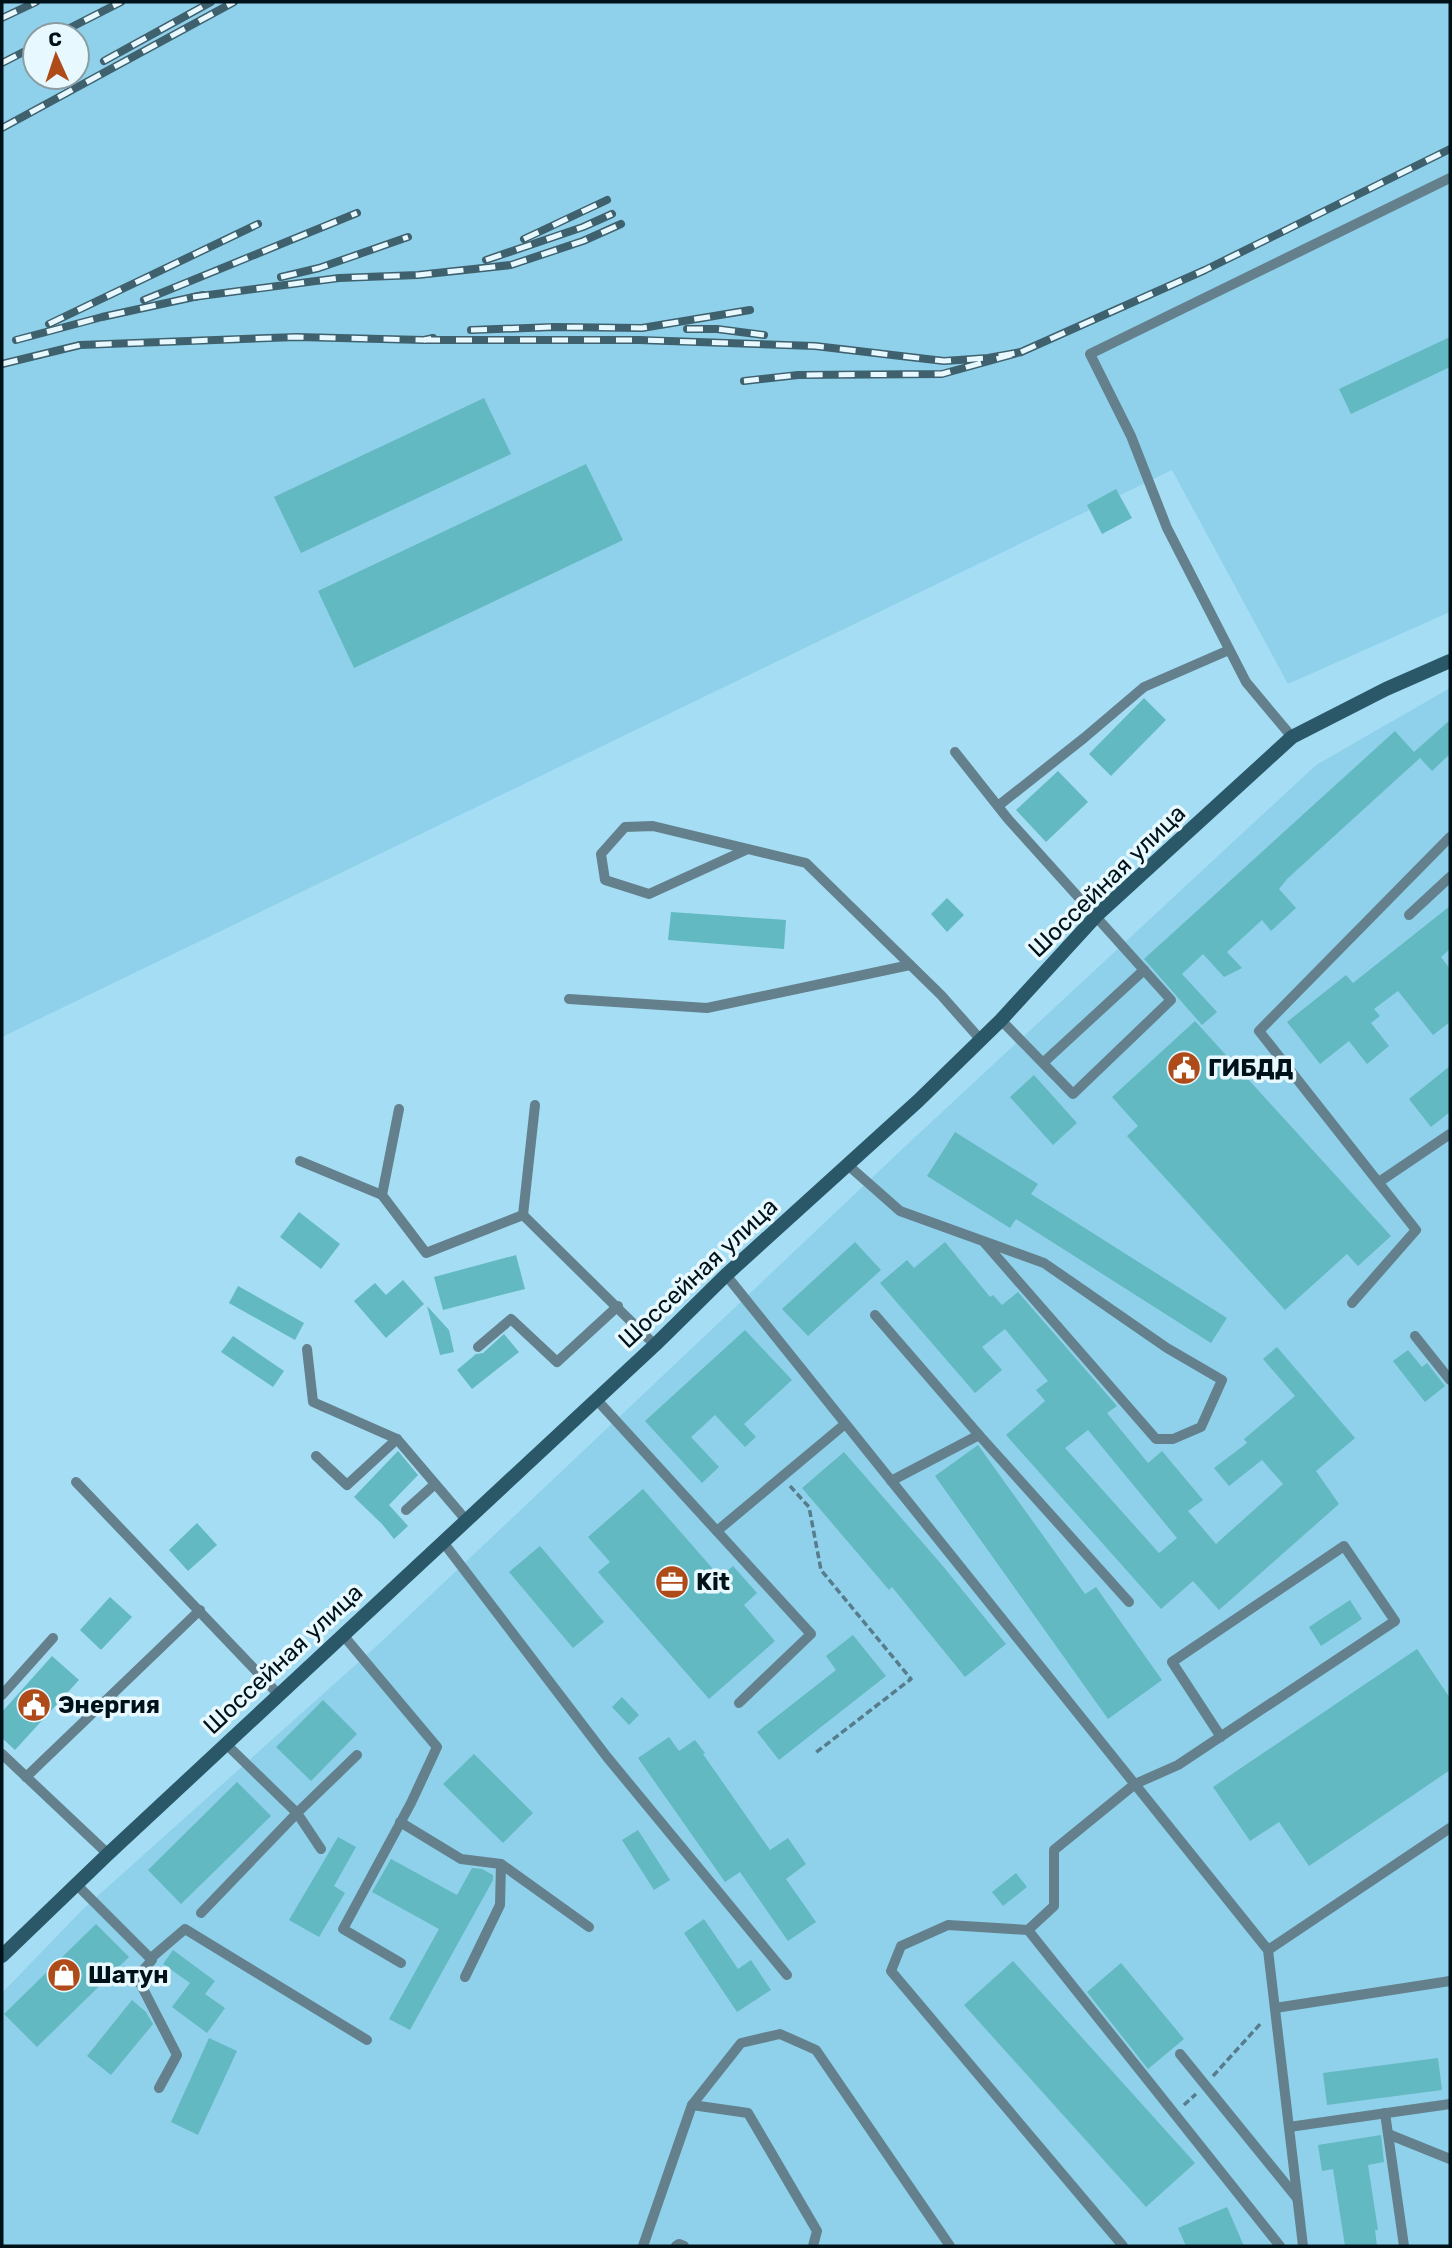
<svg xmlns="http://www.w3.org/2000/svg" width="1452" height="2248" viewBox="0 0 1452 2248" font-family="Rubik,sans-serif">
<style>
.built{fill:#8fd1ea;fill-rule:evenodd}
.building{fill:#62b9c1;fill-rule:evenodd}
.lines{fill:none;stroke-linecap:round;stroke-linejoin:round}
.path{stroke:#577d8c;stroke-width:3.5;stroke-dasharray:7 3.5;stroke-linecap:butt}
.service{stroke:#63808c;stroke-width:10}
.secondary{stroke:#2a5868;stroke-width:14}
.rail-casing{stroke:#3f606d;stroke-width:8}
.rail{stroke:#e7f8ff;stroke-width:5;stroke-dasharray:16;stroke-linecap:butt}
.labels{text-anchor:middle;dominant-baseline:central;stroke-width:7;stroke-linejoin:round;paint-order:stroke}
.street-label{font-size:24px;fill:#001219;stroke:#e7f8ff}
.poi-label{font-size:24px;font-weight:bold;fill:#001219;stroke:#e7f8ff;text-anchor:start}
</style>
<rect width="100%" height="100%" fill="#a5def4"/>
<g class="built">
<path d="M2,2H1450V612L1288,684L1172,470L2,1037ZM35,35H77V77H35Z"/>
<path d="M1450,688V2246H2V1993L82,1910L381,1642L913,1139L1316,765Z"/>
</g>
<g class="building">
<path d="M1450,337V367L1351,414L1339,389Z"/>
<path d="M484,398L511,454L301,553L274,497Z"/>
<path d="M586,464L623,540L354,668L318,591Z"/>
<path d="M1116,489L1132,518L1102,534L1087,505Z"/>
<path d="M1144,698L1166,720L1111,776L1089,754Z"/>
<path d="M1450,720V754L1432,771L1420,758L1287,879L1279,889L1296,908L1271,931L1262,920L1227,952L1242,968L1224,977L1203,954L1182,974L1217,1012L1202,1025L1144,959L1395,731L1414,752Z"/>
<path d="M1058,771L1088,802L1046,842L1016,810Z"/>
<path d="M947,898L964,915L947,932L931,914Z"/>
<path d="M1450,906V949L1441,957L1450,969V1022L1433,1035L1398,991L1374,1009L1380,1016L1371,1023L1389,1046L1367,1064L1349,1041L1320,1064L1287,1022L1346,975L1353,983Z"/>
<path d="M671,912L786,920L784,949L668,940Z"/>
<path d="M1195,1021L1391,1236L1358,1266L1347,1254L1285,1310L1127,1136L1138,1126L1112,1097Z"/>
<path d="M1450,1066V1112L1431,1127L1409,1099Z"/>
<path d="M1034,1075L1077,1123L1053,1145L1010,1097Z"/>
<path d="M955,1132L1038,1184L1031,1194L1227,1318L1211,1343L1016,1219L1010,1228L927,1176Z"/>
<path d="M299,1212L340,1244L321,1269L280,1237Z"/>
<path d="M855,1242L881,1270L808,1336L782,1309Z"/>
<path d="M945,1242L990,1297L993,1295L1002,1305L1018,1292L1117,1406L1107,1413L1148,1463L1162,1451L1203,1500L1188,1511L1216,1544L1283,1484L1262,1460L1229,1486L1214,1468L1247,1443L1244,1439L1295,1396L1263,1359L1277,1347L1355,1438L1316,1471L1339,1504L1219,1610L1193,1581L1161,1609L1006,1435L1045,1401L1036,1390L1048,1381L1005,1329L982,1347L1002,1370L975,1393L880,1283L907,1260L914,1268ZM1088,1430L1177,1538L1159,1553L1065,1448Z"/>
<path d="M516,1255L525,1289L443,1310L434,1277Z"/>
<path d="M403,1280L424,1304L386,1338L354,1301L375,1283L386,1295Z"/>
<path d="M238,1286L304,1323L295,1340L229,1303Z"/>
<path d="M427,1306L449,1330L454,1352L440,1355Z"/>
<path d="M745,1330L792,1380L744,1424L756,1437L745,1447L715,1415L691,1437L719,1467L702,1483L645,1421Z"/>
<path d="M504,1334L519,1352L472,1389L457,1370L476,1354L483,1353Z"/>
<path d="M233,1336L284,1371L273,1387L221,1352Z"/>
<path d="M1408,1350L1422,1367L1427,1363L1445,1386L1425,1402L1393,1361Z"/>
<path d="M978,1445L1085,1594L1096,1587L1162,1680L1108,1719L935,1476Z"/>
<path d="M398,1451L418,1475L389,1505L408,1526L394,1539L382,1524L354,1497Z"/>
<path d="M844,1452L942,1565L1006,1644L965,1677L892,1587L889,1590L802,1488Z"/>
<path d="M643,1489L720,1577L733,1566L757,1593L744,1605L775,1641L709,1699L598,1572L610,1562L588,1537Z"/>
<path d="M197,1523L217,1545L188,1571L169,1550Z"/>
<path d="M540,1546L604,1622L573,1648L509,1572Z"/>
<path d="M110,1597L132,1617L101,1650L80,1630Z"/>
<path d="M1350,1600L1362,1619L1321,1646L1309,1627Z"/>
<path d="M853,1635L886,1676L779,1760L757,1732L836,1670L826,1656Z"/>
<path d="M1417,1649L1450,1698V1770L1309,1866L1279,1822L1250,1841L1213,1787Z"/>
<path d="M52,1656L79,1680L15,1750L2,1738V1712Z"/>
<path d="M622,1697L639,1715L629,1725L612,1707Z"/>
<path d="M323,1700L357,1734L311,1781L276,1747Z"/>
<path d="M669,1737L679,1751L695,1740L705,1753L703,1754L770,1850L788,1838L806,1864L786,1879L816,1922L788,1941L740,1872L725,1882L638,1758Z"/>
<path d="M474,1754L533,1813L503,1843L443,1784Z"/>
<path d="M237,1782L271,1816L181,1904L148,1870Z"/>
<path d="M638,1830L670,1880L654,1890L622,1840Z"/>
<path d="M338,1837L356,1847L334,1886L345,1893L319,1937L289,1920Z"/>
<path d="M391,1859L457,1895L472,1868L482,1869L493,1875V1880L410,2030L389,2019L439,1929L372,1892Z"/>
<path d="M1016,1873L1027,1887L1003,1906L992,1892Z"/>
<path d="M704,1919L738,1969L751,1960L771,1990L737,2012L684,1933Z"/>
<path d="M96,1924L129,1957L37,2047L4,2014Z"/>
<path d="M173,1950L215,1981L205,1994L225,2008L207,2033L172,2007L190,1983L163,1964Z"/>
<path d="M1013,1961L1195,2163L1146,2207L964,2005Z"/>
<path d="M1121,1963L1184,2039L1148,2069L1087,1992Z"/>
<path d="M132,2000L146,2012L153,2024L111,2075L87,2056Z"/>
<path d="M209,2038L237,2051L198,2135L171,2122Z"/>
<path d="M1438,2058L1442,2090L1327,2105L1323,2073Z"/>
<path d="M1381,2135L1384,2162L1368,2165L1378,2230H1375L1377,2246H1345L1333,2169L1322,2171L1318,2145Z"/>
<path d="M1227,2207L1244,2246H1186L1178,2228Z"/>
</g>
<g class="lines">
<g class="path">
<path d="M790,1486L809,1507L821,1570L911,1679L814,1754"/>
<path d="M1213,2076L1262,2022"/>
<path d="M1184,2105L1196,2094"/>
</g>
<g class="service">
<path d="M1292,737L1246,682L1167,528L1131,436L1090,354L1450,178"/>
<path d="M955,752L1008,819L1171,1000L1073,1094L1001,1020"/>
<path d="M998,806L1084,738L1144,687L1229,650"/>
<path d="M748,849L649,894L605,880L601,854L625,827L653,826L806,863L941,995L980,1039"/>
<path d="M1409,915L1450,877"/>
<path d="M569,999L707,1008L910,965"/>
<path d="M1044,1062L1144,970"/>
<path d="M399,1109L382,1195L426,1253L523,1215L655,1345"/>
<path d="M300,1161L382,1195"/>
<path d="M849,1166L900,1211L1044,1263L1167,1348L1222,1380L1201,1427L1173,1439H1156L983,1241"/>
<path d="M1379,1182L1450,1134"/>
<path d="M523,1215L535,1105"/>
<path d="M726,1275L1268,1950L1303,2246"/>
<path d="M1352,1303L1416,1230L1259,1031L1450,837"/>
<path d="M875,1315L979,1435"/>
<path d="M1415,1336L1450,1380"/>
<path d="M478,1347L511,1319L557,1362L618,1306"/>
<path d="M307,1349L313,1402L397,1439L466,1520"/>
<path d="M596,1399L811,1634L739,1703"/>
<path d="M316,1456L347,1485L397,1439"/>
<path d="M891,1481L979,1435L1129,1602"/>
<path d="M76,1482L279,1695"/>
<path d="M406,1510L435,1484"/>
<path d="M717,1531L845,1424"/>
<path d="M443,1542L607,1757L787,1975"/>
<path d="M343,1635L437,1747L411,1803L343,1929L401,1963"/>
<path d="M2,1695L53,1638"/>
<path d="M1221,1737L1172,1662L1344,1546L1395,1621L1178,1765L1135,1784L1054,1850V1906L1028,1930L1280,2246"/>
<path d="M2,1754L108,1854"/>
<path d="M26,1777L200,1610"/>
<path d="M400,1822L461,1859L501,1864L589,1927"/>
<path d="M321,1849L297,1813L357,1755"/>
<path d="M76,1884L152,1960L137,1977L177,2055L159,2088"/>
<path d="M201,1913L297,1813L226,1744"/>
<path d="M1028,1930L948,1925L901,1946L891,1971L1123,2246"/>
<path d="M1268,1950L1450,1828"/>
<path d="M151,1958L185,1929L367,2040"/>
<path d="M465,1977L500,1905L501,1864"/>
<path d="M1275,2008L1450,1981"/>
<path d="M1180,2054L1297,2198"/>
<path d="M692,2105L748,2113L817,2231L813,2246"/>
<path d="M1385,2113L1404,2246"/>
<path d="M1289,2127L1450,2104"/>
<path d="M1388,2134L1450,2159"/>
<path d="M643,2246L692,2105L741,2043L780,2034L816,2050L950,2246"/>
<path d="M676,2246L679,2244L684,2246"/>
</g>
<path class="secondary" d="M2,1956L108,1854L655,1345L726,1275L918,1101L1001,1020L1097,915L1292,737L1386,689L1450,661"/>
<g class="rail-casing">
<g id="rail">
<path d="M2,18L36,2"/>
<path d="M56,35L121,2"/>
<path d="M104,61L211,2"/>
<path d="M2,63L35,46"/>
<path d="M2,128L234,2"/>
<path d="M524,239L607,200"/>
<path d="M486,260L583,227L612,214"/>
<path d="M281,277L319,268L408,237"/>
<path d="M193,297L339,278L418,275L511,265L583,241L621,224"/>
<path d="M144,300L357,213"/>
<path d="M49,324L258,224"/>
<path d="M687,329H717L764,335"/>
<path d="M471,330L554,327L642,328L750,310"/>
<path d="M16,340L102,317L203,295"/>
<path d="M424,340H639L815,346L944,361L988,358L1021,352L942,374L798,375L744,381"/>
<path d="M1021,352L1205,270L1450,149"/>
<path d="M2,364L80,345L297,337L424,340L433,338"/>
</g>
</g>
<use href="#rail" class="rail"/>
</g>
<defs>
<g id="civic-disc" transform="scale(1.75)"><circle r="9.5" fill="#af4b18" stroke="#e7f8ff"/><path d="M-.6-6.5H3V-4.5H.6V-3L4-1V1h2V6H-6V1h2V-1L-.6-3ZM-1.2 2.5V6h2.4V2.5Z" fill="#fff"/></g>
<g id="office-disc" transform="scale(1.75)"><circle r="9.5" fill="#af4b18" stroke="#e7f8ff"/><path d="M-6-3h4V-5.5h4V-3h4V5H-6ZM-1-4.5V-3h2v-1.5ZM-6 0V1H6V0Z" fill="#fff"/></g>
<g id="shop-disc" transform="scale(1.75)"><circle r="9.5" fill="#af4b18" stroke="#e7f8ff"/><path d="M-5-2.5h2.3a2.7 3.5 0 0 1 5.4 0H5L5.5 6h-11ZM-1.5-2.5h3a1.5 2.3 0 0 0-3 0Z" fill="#fff"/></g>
</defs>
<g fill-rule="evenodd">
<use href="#civic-disc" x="1184" y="1068"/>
<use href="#office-disc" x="672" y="1582"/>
<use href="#civic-disc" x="34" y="1705"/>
<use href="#shop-disc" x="64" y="1975"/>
</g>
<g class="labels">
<g class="street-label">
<text transform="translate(1107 881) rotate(-44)">Шоссейная улица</text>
<text transform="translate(698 1273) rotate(-43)">Шоссейная улица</text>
<text transform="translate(283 1659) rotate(-43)">Шоссейная улица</text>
</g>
<g class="poi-label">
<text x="1208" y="1068">ГИБДД</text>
<text x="696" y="1582">Kit</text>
<text x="58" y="1705">Энергия</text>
<text x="88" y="1975">Шатун</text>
</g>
</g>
<rect width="1452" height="2248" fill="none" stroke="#001219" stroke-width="7"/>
<g transform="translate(56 56) rotate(357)"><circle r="33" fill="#e7f8ff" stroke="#8b9ca3" stroke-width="2"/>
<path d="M0-5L12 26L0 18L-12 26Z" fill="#af4b18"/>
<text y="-10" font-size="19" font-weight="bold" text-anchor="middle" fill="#001219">С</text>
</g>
</svg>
